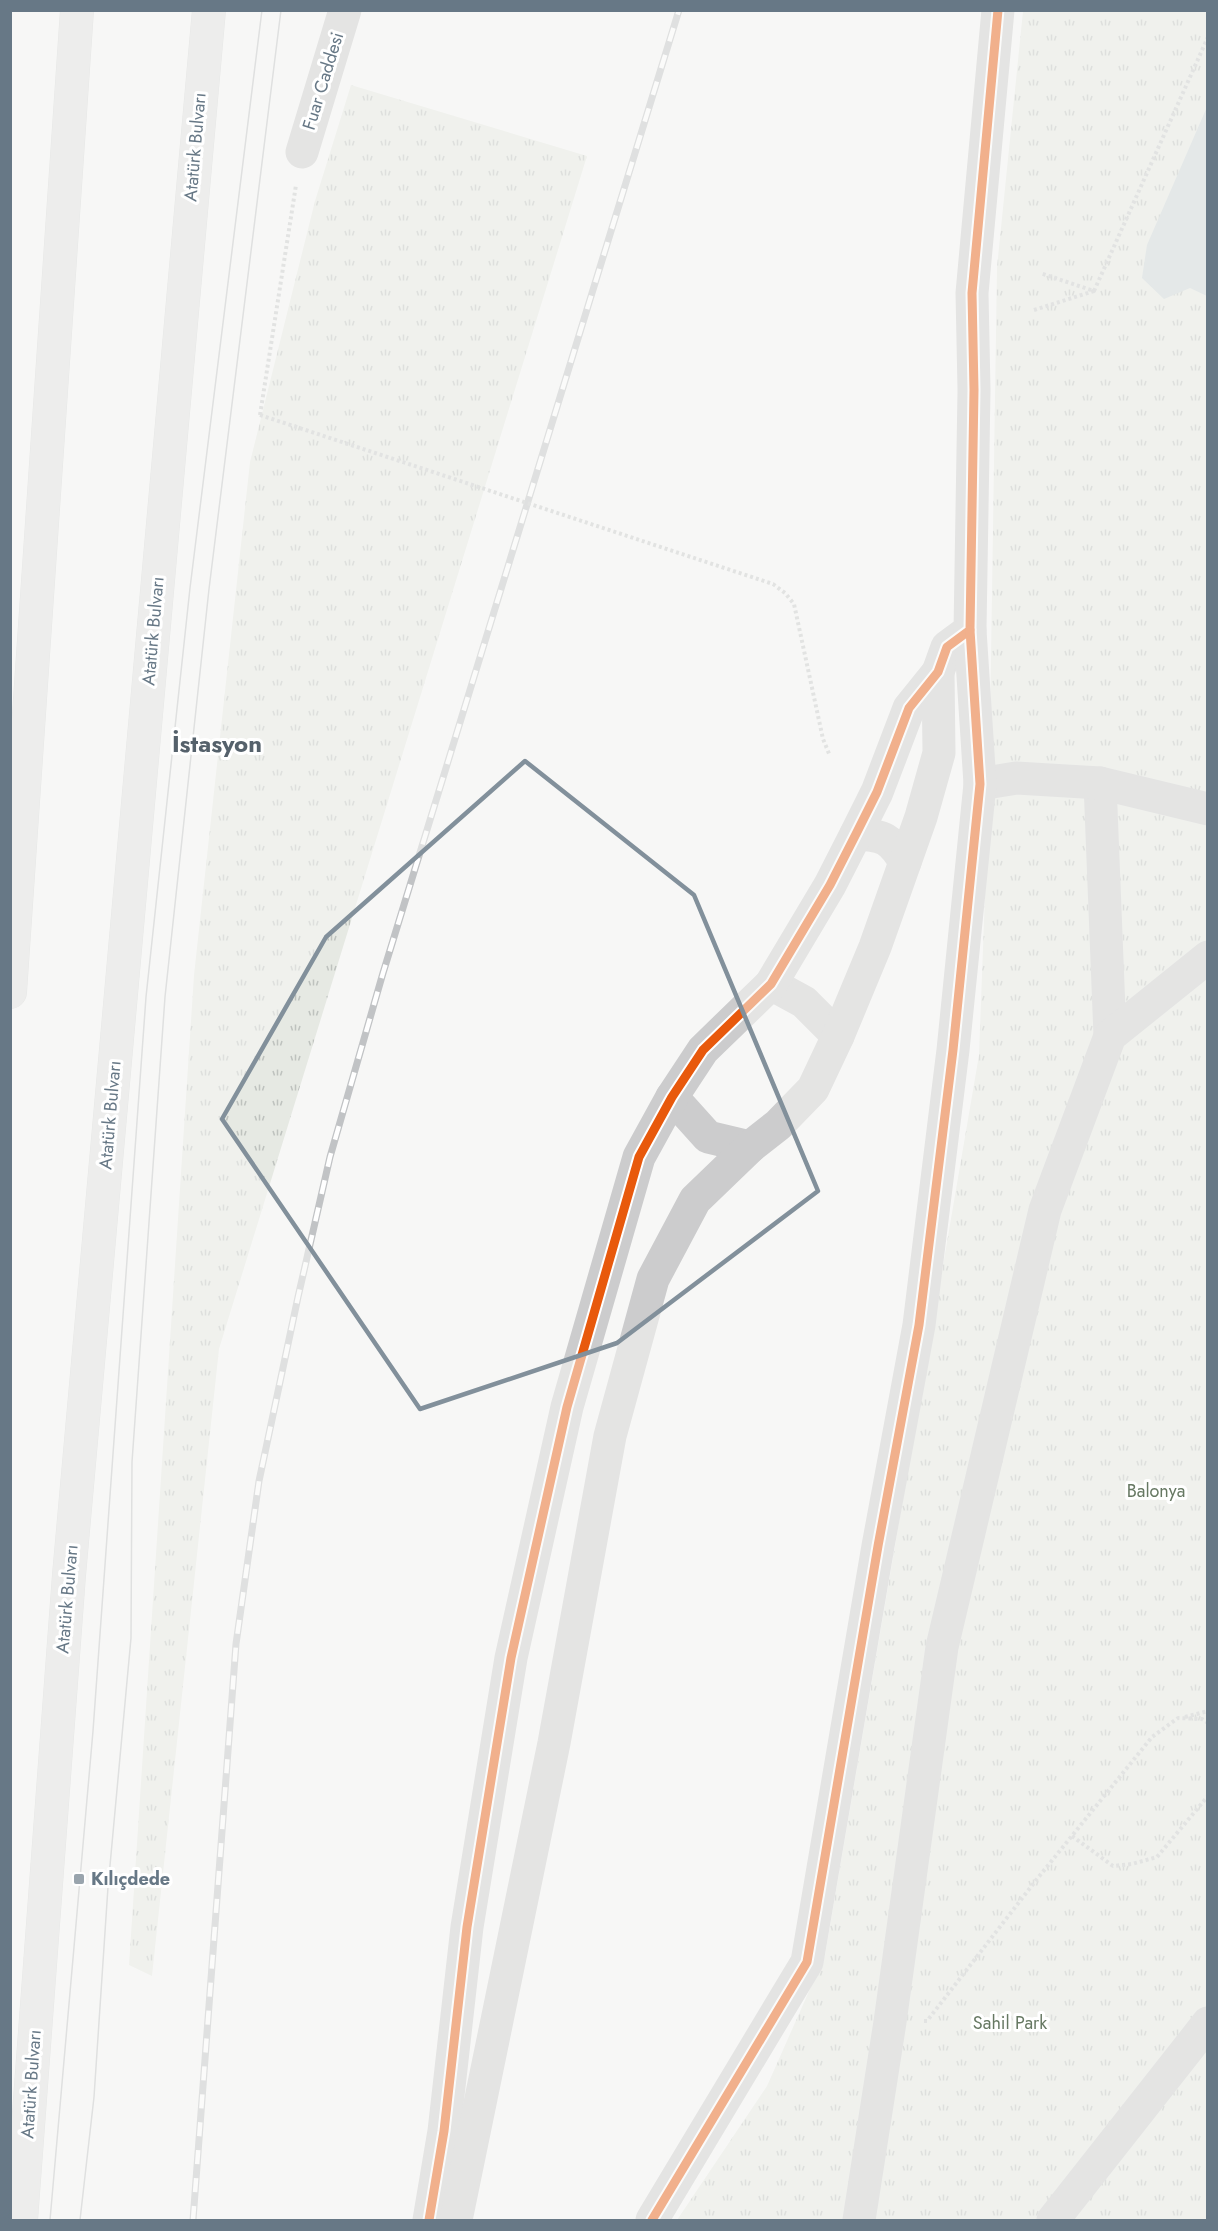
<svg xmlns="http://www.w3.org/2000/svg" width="1218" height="2231" viewBox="0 0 1218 2231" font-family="Jost,sans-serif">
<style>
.grass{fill:url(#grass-tufts)}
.water{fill:#ccd5d7}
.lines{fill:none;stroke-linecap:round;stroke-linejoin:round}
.major-casing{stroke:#d3d4d4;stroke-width:34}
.path{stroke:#c8cacb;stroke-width:4;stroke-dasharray:3 3;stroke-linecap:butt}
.minor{stroke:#cccccd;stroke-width:33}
.major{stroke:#e0e1e1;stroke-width:33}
.tram{stroke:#c1c3c5;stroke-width:1.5}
.rail-casing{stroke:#c1c3c5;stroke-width:7}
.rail{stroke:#fff;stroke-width:4.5;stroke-dasharray:14;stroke-linecap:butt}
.path-bridge{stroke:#c8cacb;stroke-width:4;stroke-dasharray:3 3;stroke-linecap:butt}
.cycleway-casing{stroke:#fff;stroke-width:13}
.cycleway{stroke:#e8590c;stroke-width:9}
.marked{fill:none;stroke:#82909b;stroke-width:4.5;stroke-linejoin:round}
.poi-dot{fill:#99a4ad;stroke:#fff;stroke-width:2}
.labels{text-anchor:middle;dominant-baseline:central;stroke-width:6;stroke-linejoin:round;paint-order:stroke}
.street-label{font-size:18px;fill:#677886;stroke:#fff}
.park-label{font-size:18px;fill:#667862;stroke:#fff}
.poi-label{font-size:18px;font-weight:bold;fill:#677886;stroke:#fff;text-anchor:start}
.district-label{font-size:24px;font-weight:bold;fill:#55616b;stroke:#fff}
</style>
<defs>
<pattern id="grass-tufts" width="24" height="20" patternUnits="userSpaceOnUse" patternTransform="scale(1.5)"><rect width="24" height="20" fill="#e6e9e3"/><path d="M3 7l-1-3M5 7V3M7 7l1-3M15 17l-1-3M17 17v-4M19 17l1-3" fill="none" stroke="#bec2be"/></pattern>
</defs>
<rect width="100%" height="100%" fill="#f7f7f6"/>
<g class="grass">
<path d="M1023,11H1207V2220H677L767,2086L825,1955L979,1055L989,786L997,267Z"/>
<path d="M351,85L587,156L219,1349L152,1976L129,1965L194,975L250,462L315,201Z"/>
</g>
<path class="water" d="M1207,107V296L1190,288L1164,299L1142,278L1147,245Z"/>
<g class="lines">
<g class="major-casing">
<g id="major">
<path d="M10,992L77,10"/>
<path d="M21,2220L69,1575L209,10"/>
</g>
</g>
<g class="path">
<path d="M1094,291L1208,37"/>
<path d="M1034,310L1094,291L1040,273"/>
<path d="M260,415L296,185"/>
<path d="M1185,1717L1208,1711"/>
<path d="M1072,1836L1113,1866L1132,1864L1157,1857L1208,1796"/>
<path d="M924,2021H927L1037,1879L1152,1737L1178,1718L1202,1719L1208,1723"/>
</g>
<g class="minor">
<path d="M302,152L345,10"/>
<path d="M1100,783L1110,1036"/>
<path d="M980,784L1016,778L1100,783L1208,809"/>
<path d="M856,834C884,835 891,839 905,862"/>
<path d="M771,984L804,1002L838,1036"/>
<path d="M672,1097L708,1137L750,1147"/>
<path d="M429,2220L444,2131L467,1927L511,1658L567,1407L639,1157L672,1097L703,1050L771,984L830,885L856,834L877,792L909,708L938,672L947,647L970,630L974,390L972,293L998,10"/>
<path d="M456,2220L554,1743L610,1436L653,1279L695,1200L750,1147L778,1125L813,1089L838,1036L875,947L921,817L939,753L938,672"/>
<path d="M652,2220L807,1962L878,1546L919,1325L953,1050L980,784L970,630"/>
<path d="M859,2220L890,2022L942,1647L1045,1210L1110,1036L1208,957"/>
<path d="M1053,2220L1208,2023"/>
</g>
<use href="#major" class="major"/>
<g class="tram">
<path d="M50,2220L93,1731L146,997L190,588L262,10"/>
<path d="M80,2220L94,2097L108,1887L131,1638L132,1462L165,997L209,589L281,10"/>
</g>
<g class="rail-casing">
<path id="rail" d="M193,2220L236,1644L259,1481L298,1297L330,1157L383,973L679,10"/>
</g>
<use href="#rail" class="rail"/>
<path class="path-bridge" d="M260,415L773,584L785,593L794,604L823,739L830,756"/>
<g class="cycleway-casing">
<g id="cycleway">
<path d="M429,2220L444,2131L467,1927L511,1658L567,1407L639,1157L672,1097L703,1050L771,984L830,885L856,834L877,792L909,708L938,672L947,647L970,630L974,390L972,293L998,10"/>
<path d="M652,2220L807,1962L878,1546L919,1325L953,1050L980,784L970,630"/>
</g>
</g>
<use href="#cycleway" class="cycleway"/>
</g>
<path d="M0 0H1218V2231H0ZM525,761L694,895L818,1191L617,1343L420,1409L222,1119L326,937Z" fill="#f7f7f6" fill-opacity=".55" fill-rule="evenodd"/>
<path class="marked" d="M525,761L694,895L818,1191L617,1343L420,1409L222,1119L326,937Z"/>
<rect class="poi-dot" x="73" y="1873" width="12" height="12" rx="3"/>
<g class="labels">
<g class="street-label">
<text transform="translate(323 81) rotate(-73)">Fuar Caddesi</text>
<text transform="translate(195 147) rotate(-85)">Atatürk Bulvarı</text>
<text transform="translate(153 631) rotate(-85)">Atatürk Bulvarı</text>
<text transform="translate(110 1115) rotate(-85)">Atatürk Bulvarı</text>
<text transform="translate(67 1599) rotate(-85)">Atatürk Bulvarı</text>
<text transform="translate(31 2084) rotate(-86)">Atatürk Bulvarı</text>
</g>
<g class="park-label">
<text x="1156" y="1491">Balonya</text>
<text x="1010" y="2023">Sahil Park</text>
</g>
<g class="poi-label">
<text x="91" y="1879">Kılıçdede</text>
</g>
<g class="district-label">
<text x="217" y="743">İstasyon</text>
</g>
</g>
<rect width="1218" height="2231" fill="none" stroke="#677886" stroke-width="24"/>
</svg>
